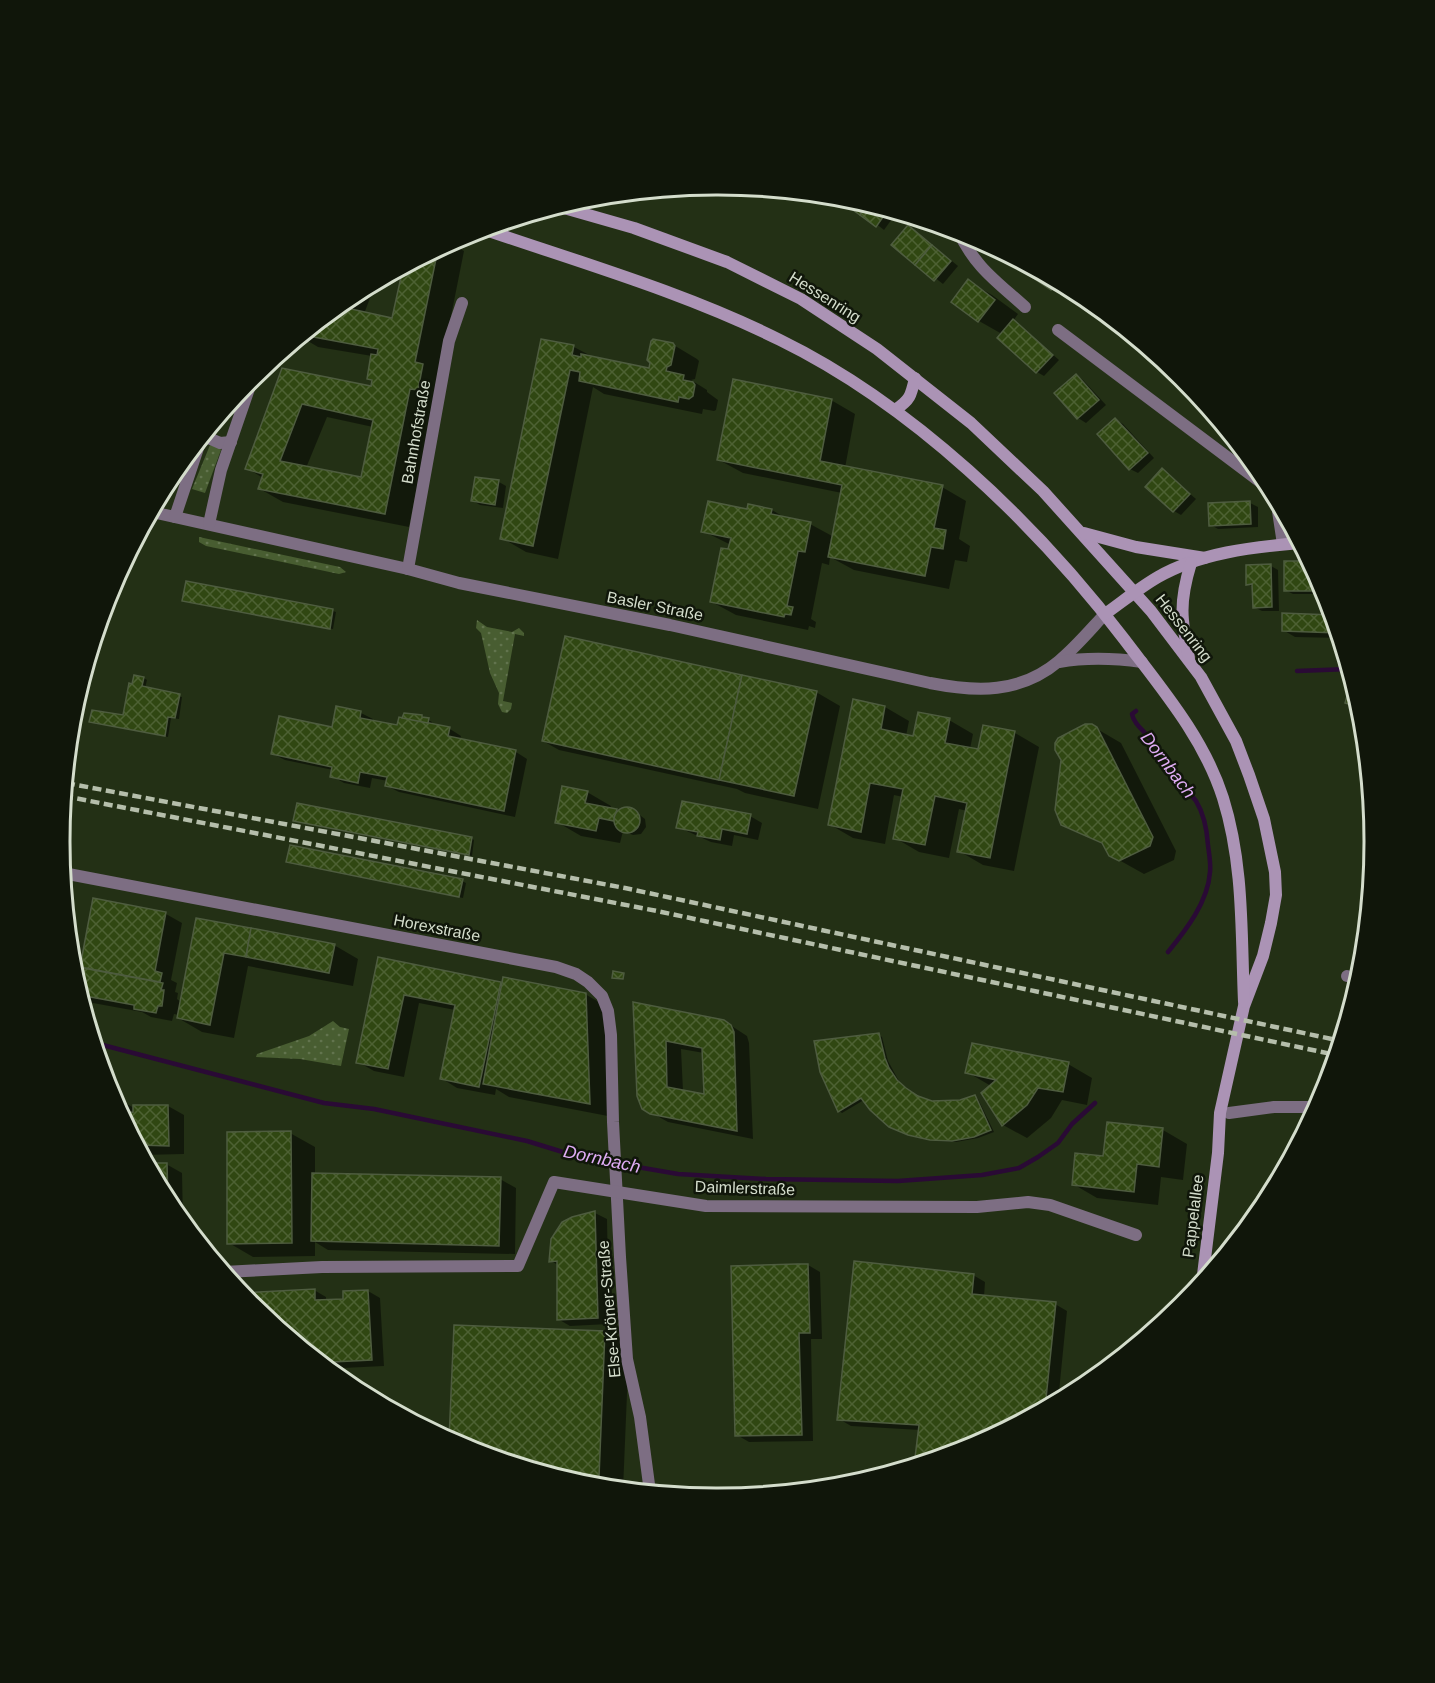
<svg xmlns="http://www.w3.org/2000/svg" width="1435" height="1683" viewBox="0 0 1435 1683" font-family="Helvetica,sans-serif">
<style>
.grass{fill:url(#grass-dots)}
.shadow{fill:#0007;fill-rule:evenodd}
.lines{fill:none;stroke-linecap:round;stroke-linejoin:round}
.stream{stroke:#2a0a35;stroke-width:4.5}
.building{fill:url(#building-cross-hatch);stroke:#4e5c3f;stroke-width:1.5;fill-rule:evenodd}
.street{stroke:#7d6e83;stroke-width:12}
.secondary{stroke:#ab93b5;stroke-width:12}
.rail{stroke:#b5beab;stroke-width:4.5;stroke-dasharray:9 4.5;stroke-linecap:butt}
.labels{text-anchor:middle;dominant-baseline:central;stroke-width:5;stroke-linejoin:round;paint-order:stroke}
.street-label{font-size:16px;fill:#d4ddcc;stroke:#10160a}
.water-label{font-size:18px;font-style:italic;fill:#dfacf4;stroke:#10160a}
.rim{fill:none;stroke:#d4ddcc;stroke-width:3}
</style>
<defs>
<pattern id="grass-dots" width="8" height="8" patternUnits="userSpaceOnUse" patternTransform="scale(1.5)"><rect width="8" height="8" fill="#485d31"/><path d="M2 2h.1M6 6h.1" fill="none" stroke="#62744e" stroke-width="1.8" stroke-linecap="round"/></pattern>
<pattern id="building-cross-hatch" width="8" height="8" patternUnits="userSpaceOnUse" patternTransform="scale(1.5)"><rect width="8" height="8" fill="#304712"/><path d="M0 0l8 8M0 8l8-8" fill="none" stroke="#4d6133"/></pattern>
</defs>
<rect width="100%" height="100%" fill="#233015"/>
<g class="grass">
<path d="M210,445L220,448L221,450L205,493L192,489Z"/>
<path d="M199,537L340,567L346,572L339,574L206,546L199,542Z"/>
<path d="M477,620L487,627L512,632L519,628L524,633V636L515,634L503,701L512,703L511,709L507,713L502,712L498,704L499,693L490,673L481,633L476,628Z"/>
<path d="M333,1021L340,1027L349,1029L341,1066L300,1059L256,1057L257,1054L309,1036Z"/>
</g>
<g class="shadow">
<path d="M841,196L846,197L897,212L884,230Z"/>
<path d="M909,226L958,266L943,284L893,245Z"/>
<path d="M450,243L464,251L409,527L283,502L260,489L263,478L247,468L282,370L372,388L373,381L369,379L372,356L318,347L301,337L353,295L376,282L364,314L393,320L404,269L402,268ZM327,417L373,427L362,479L306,468Z"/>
<path d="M1032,268L1065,285L1059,293L1028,273Z"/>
<path d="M968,281L992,295L1018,314L1013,321L1021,326L1059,360L1044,376L1037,372L1002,334L979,321L953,302Z"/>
<path d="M543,340L574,347L593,357L650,369L672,344L697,359L699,361L695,379L691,380L707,390V392L718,400L716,410L714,411L703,409L702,414L604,394L593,387L558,559L526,552L502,538Z"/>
<path d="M1153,352L1183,377L1186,383L1149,359Z"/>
<path d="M1076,375L1083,380L1106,405L1086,423L1078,418L1056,393Z"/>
<path d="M831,400L855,414L845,468L942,487L966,501L959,539L970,546L967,562L955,560L949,589L854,570L830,557L829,565L822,563L811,619L816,622L815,628L809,626L808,630L736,615L712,602L731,545L703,531L748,511L772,510L787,519L810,524L834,537L842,493L743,473L719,460Z"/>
<path d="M1116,420L1123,424L1154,458L1138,473L1130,469Z"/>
<path d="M1162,470L1196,499L1181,515L1174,511Z"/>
<path d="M476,479L499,482L506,486L503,508L480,505L473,501Z"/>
<path d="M1250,503L1258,507V527L1218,529L1211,525Z"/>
<path d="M1285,562H1310L1327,598L1321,594H1293L1285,590Z"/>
<path d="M1271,566L1278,570L1279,611H1262L1254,607V587L1248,584Z"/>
<path d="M119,573L126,575L124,587L114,584Z"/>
<path d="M187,583L333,611L336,612L333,629L187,602Z"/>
<path d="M1284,615L1333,616L1340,638L1295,637L1283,630Z"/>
<path d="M144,678L147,680L145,688L182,697L179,719L171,718L168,737L91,721L124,717L133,685Z"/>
<path d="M816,692L840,706L818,809L745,793L737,789L559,750L543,741Z"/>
<path d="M854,701L885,707L909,721L906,736L914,738L949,720L973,734L970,749L979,751L1015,733L1039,747L1014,871L983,865L959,851L967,811L959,809L949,858L919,852L895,838L903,797L894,795L885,844L853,838L829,824Z"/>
<path d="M337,708L361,713L373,719L372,721L398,727L421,716L432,722L431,725L450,729L461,736L460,740L516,752L527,759L515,817L399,792L387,786L388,781L372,778L370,788L344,783L332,776L333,770L285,760L273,754L333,728Z"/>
<path d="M1092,726L1121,743L1176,851L1174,860L1144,874L1110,855L1106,846L1062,824V760Z"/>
<path d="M587,792L611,806L610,809L619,812L629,809L637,813L645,819L646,827L641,834L633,835L623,831L620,843L581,836L557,822Z"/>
<path d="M750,816L762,823L758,840L734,835L732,846L711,842L678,827Z"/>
<path d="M295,820L471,838L474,840L472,856Z"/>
<path d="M288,861L462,881L466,883L463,898Z"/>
<path d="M95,900L166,914L182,923L171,980L177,983L175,992L178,993L177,999L181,1002L197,919L334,945L358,959L353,986L248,966L234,1038L202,1032L178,1018L179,1015L174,1014L172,1021L151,1017L142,1012L82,1001L72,967L81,969Z"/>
<path d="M379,959L503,985L585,994L609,1008L613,1117L509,1097L496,1089L495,1095L457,1088L441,1078L455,1010L419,1003L404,1077L374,1071L358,1062Z"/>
<path d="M635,1004L724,1021L747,1036L749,1043L753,1139L668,1122L643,1108ZM681,1049L704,1053L705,1096L683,1091Z"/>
<path d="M879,1035L882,1037L888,1061L900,1083L918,1098L932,1102H960L975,1097L978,1099L994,1132L978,1138L956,1142L935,1141L913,1136L894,1128L864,1100L842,1113L839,1111Z"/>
<path d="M1068,1064L1092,1078L1087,1105L1062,1100L1051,1118L1027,1138L1003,1125L991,1086L967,1072Z"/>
<path d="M114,1101H122L134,1108L168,1106L184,1115V1154L143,1155Z"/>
<path d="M1163,1130L1187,1144L1183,1180L1161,1177L1158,1205L1097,1198L1073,1184L1104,1157Z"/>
<path d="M290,1133L315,1147V1175L500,1179L516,1188L515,1254L328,1250L315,1242V1256L253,1257L229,1243Z"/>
<path d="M166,1164L182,1173L183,1222L171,1206L148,1165Z"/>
<path d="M595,1213L607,1219L609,1324L570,1326L558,1319V1265L551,1261L573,1218Z"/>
<path d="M808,1265L820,1272L822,1339H811L813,1441L749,1442L737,1435L732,1267Z"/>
<path d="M973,1275L985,1282L984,1297L1055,1304L1067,1311L1058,1402L969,1449L916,1465L920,1430L851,1426L839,1419Z"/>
<path d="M314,1290L326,1297V1302L344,1301L368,1291L380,1298L384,1366L343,1368L344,1378H340L252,1306L243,1294Z"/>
<path d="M605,1332L629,1346L623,1490L589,1486L466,1449L450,1441Z"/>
</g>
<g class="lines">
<g class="stream">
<path d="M1297,671L1349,669"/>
<path d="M1136,711L1132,714C1134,726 1147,732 1153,743C1161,758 1168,772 1180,785C1185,791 1192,795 1196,801C1204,814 1207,830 1208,845C1209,854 1211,863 1210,872C1208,902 1186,930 1168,952"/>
<path d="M95,1043L324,1103L374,1109L527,1141L579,1157L678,1174L766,1179L898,1181L982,1175L1019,1168L1038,1157L1058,1143L1072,1124L1095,1103"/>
</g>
</g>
<g class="building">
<path d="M840,196L846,197L868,203L860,215L837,199Z"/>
<path d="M868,203L888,210L876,227L860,215Z"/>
<path d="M908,225L932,245L915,265L891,245Z"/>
<path d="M932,245L951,261L934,281L915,265Z"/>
<path d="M438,249L415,362L423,364L418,390L410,389L385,514L258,489L263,474L245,469L282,368L371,386L372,380L367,379L371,354L377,355L378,349L303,335L338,306L392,318L403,268ZM302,404L373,420L361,477L280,461Z"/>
<path d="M1031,267L1058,281L1051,290L1026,273Z"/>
<path d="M968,279L995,300L978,322L951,302Z"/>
<path d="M1013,319L1053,355L1036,373L997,338Z"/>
<path d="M541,339L574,345L572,355L581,357V354L649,368L650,363L647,360L651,341L653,339L673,343L675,346L671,365L667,367L666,371L684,375L683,380L693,382L695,385L693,396L689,399L679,397L678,402L579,381L580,372L570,370L533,546L500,539Z"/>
<path d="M1152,352L1181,376L1178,380L1147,359Z"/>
<path d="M1076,374L1099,400L1077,419L1054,393Z"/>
<path d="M733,379L832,399L820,461L943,485L934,528L946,530L943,549L931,547L925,576L828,557L842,485L717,460Z"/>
<path d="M1115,418L1148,453L1129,470L1097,434Z"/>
<path d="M1162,468L1190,494L1173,512L1145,487Z"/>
<path d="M475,477L499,480L495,505L471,501Z"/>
<path d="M708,501L747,509L748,504L772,509L771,514L811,522L805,552L798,551L787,606L793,607L791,615L785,614L784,617L710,602L721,548L728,549L731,538L701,532Z"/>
<path d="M1250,501L1251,524L1209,526L1208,503Z"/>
<path d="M1284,561H1309L1314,569V591H1284Z"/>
<path d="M1271,564L1272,607L1253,608L1252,584L1246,585V565Z"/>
<path d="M120,571L123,572L121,586L113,585Z"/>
<path d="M1318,578L1325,590L1326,594H1318Z"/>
<path d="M186,581L333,609L330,629L182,601Z"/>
<path d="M1282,613L1332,615L1338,633L1282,631Z"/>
<path d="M565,636L742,675L719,780L542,741Z"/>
<path d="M134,675L144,677L142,686L180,694L175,718L168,717L165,736L89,722L92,710L123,715L129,683L132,684Z"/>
<path d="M742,675L817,691L794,796L719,780Z"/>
<path d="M1352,679L1361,708L1345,703Z"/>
<path d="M853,699L885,706L881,729L913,736L918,712L950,718L945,743L978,749L983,725L1015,731L990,858L957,852L967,803L935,796L925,845L893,839L903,789L870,783L861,832L828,825Z"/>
<path d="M336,706L361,711L360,718L397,725L399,717L450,727L448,736L516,750L504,811L385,786L387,777L360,772L358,783L330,777L332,767L271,754L279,716L332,727Z"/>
<path d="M404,713L422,715V717L429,718L428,723L402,718Z"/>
<path d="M1085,724H1092L1097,727L1153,837L1150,846L1119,861L1109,856L1102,843L1061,825L1055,810L1061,760L1055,750V743L1058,738Z"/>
<path d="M562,786L588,791L585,803L617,809L614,821L599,818L596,831L555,823Z"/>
<path d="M682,801L751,814L747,834L722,829L720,840L697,836L698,832L676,828Z"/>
<path d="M297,803L472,837L469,855L293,821Z"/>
<circle cx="627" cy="820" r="13"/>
<path d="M290,845L463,879L459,897L286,862Z"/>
<path d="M93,898L166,912L155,971L162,973L160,982L80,967Z"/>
<path d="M1368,910L1364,957L1358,956Z"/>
<path d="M196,918L251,928L246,957L224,953L210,1025L177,1018Z"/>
<path d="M251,928L335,944L329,973L246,957Z"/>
<path d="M378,957L501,982L479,1087L440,1079L455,1005L404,995L388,1069L356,1063Z"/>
<path d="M72,966L163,983L161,990H164L162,1006H158L156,1013L134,1009V1005L80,995Z"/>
<path d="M613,971L624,973L623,979L612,978Z"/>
<path d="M503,977L586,993L590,1104L483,1084Z"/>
<path d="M633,1002L724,1020L731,1025L734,1032L737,1131L650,1114L642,1109L637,1096ZM666,1041L702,1048L704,1094L667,1087Z"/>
<path d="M879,1033L885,1058L889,1068L897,1080L906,1088L918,1096L932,1101L960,1100L975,1095L991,1130L974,1137L952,1141L930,1140L908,1135L889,1127L870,1110L861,1098L838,1112L820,1072L814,1041Z"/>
<path d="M972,1043L1069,1062L1063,1092L1038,1088L1027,1105L1002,1126L981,1093L996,1080L965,1073Z"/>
<path d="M113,1099H122V1114L133,1112V1105H168L169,1146L138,1145Z"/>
<path d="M1107,1122L1163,1128L1159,1167L1137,1164L1134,1192L1072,1185L1075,1153L1103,1156Z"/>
<path d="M291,1131L292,1243L227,1244V1132Z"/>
<path d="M147,1163H167L168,1201Z"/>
<path d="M312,1173L501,1177L499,1246L311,1241Z"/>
<path d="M595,1211L598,1318L557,1320V1261L549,1262L551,1239L562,1222L572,1217Z"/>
<path d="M854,1261L974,1274L972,1294L1056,1302L1045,1408L969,1449L914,1466L919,1425L837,1420Z"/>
<path d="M797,1264H808L810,1333H799L802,1435L735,1436L731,1266Z"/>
<path d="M315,1289V1300L343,1299V1291L368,1290L372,1360L332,1362V1372L252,1306L242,1293Z"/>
<path d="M454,1325L605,1331L599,1477L550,1474L466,1449L449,1440Z"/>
</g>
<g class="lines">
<g class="street">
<path d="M958,231C976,268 995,280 1025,307"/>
<path d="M1058,330L1267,487L1274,495"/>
<path d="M204,436L220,443L231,442"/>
<path d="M1276,498L1283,544"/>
<path d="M152,512L408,569L459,583L670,625L930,683C976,692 1020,694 1059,661C1076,647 1090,630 1105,614"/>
<path d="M175,517L201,439"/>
<path d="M209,524L221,470L253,377"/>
<path d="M408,569L449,341L462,303"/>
<path d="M1059,662C1088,657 1113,658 1142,662"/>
<path d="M63,873L556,967L576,974L588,982L602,996L608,1011L611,1035L613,1122L620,1257L627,1359L640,1417L650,1492"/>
<path d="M1347,976L1360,979"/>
<path d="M1229,1113L1274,1107H1318"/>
<path d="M224,1272L322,1267L518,1266L554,1182L706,1206L977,1207L1028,1202L1050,1205L1136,1235"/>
</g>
<g class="secondary">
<path d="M557,206L634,228L727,262L801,299L877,349L971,423L1043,491L1151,611L1201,677L1236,741L1249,775L1264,819L1275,872L1276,895L1271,923L1263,956L1244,1006L1220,1113L1218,1153L1202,1283"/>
<path d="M483,229C582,263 686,293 780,340C911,404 1036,523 1124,639C1161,688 1204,738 1223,798C1244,865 1241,933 1244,1002"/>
<path d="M895,410C910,400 911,396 915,378"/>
<path d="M1084,533L1136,547L1205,558"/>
<path d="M1105,614C1122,602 1139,588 1158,577C1200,553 1252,547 1300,543"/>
<path d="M1189,658C1181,619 1179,602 1191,563"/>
</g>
<g class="rail">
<path d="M66,783L625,888L1341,1041"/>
<path d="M64,796L657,911L1336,1055"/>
</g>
</g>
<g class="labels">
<g class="street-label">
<text transform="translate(825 297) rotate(32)">Hessenring</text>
<text transform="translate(416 432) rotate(-80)">Bahnhofstraße</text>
<text transform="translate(655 606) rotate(11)">Basler Straße</text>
<text transform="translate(1184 628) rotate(52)">Hessenring</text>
<text transform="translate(437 928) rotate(11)">Horexstraße</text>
<text transform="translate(745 1188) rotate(2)">Daimlerstraße</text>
<text transform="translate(1193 1216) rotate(-83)">Pappelallee</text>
<text transform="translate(609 1309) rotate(-95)">Else-Kröner-Straße</text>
</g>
<g class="water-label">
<text transform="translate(1168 765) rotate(53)">Dornbach</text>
<text transform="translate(602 1159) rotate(12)">Dornbach</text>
</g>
</g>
<path d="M0 0H1435V1683H0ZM716 195H718A646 646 0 0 1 1364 841V842A646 646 0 0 1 718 1488H716A646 646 0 0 1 70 842V841A646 646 0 0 1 716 195Z" fill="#10160a" fill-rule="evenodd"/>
<path class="rim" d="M716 195H718A646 646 0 0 1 1364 841V842A646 646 0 0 1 718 1488H716A646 646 0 0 1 70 842V841A646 646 0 0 1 716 195Z"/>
</svg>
